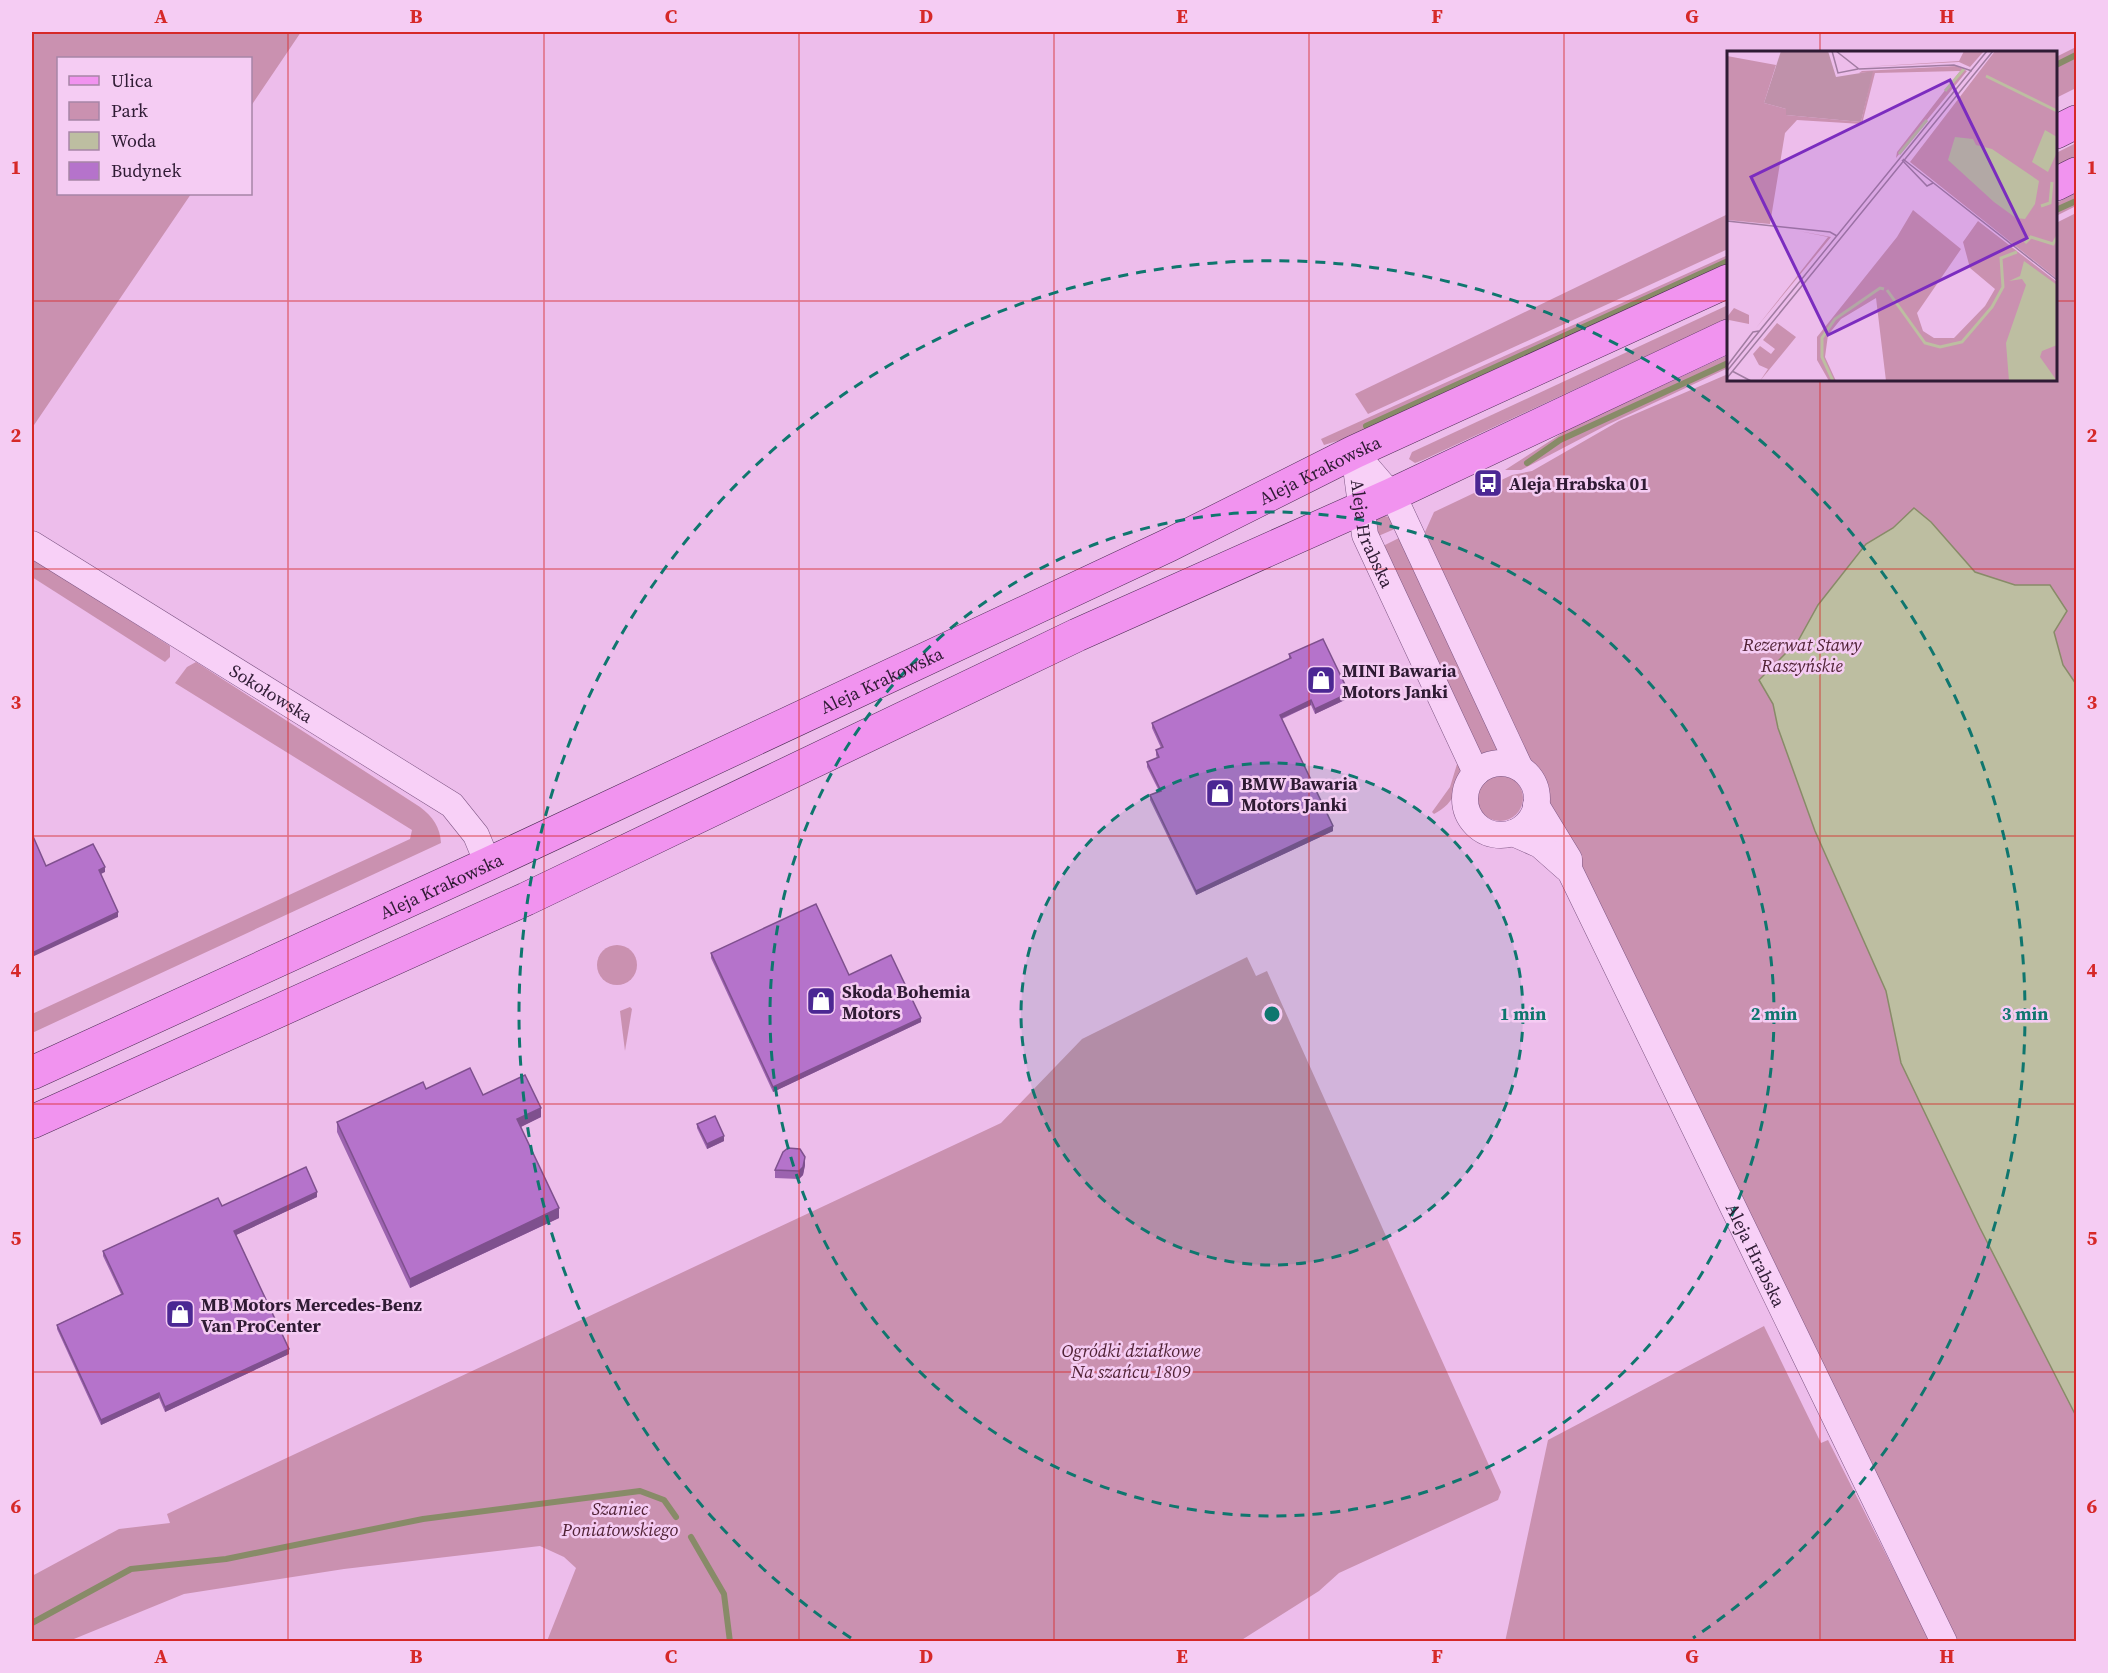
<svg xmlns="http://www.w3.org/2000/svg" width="2108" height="1673" viewBox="0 0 2108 1673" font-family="'Source Serif 4',serif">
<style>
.green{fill:#ca91b0}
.water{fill:#bdbea1;stroke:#888b68;stroke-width:1.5}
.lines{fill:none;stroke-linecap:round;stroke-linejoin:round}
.stream{stroke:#888b68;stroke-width:6}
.minor-casing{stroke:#7e5684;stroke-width:27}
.major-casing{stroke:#4a2b52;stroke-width:34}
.minor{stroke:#f8d0f7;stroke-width:26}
.major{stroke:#f193ef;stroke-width:33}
.wall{fill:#9c63af}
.shaded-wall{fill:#7f508e}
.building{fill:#b573cb;stroke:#7f508e;stroke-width:1.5}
.grid{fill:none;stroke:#d62828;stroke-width:1.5;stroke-opacity:0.55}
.ring{fill:none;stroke:#0f766e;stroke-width:3;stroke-dasharray:10 8}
.labels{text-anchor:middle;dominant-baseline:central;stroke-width:5;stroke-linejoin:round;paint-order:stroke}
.street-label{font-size:18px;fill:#2f1b34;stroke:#f5ccf3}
.poi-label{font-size:18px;font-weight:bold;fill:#2f1b34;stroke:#f5ccf3;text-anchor:start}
.park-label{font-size:18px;font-style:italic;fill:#502235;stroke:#f5ccf3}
.inset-river{fill:none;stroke:#bdbea1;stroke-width:3}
.inset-road{fill:none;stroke:#a17ca2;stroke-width:1.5}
.view{fill:#7b2cbf;fill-opacity:0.15;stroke:#7b2cbf;stroke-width:3}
.inset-edge{fill:none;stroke:#2f1b34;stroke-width:3}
.centre{fill:#0f766e;stroke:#f5ccf3;stroke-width:3}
.ring-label{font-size:18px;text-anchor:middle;font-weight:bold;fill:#0f766e;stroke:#f5ccf3;stroke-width:5;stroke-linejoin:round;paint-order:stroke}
.neatline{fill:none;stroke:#d62828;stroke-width:2}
.grid-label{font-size:20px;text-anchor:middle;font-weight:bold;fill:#d62828}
</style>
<rect width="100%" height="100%" fill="#edbdeb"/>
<g class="green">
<path d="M32,32H301L251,106L250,58H58V194H191L32,428Z"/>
<path d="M2076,47V88L2056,98V57Z"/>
<path d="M2076,143V157L2056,166V153Z"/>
<path d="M2076,193V206L2056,216V203Z"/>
<path d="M2076,213V1641H1954L1476,649L1425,532L1434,512L1512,475L1532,471L1619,421L1728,374V380H2056V223Z"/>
<path d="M1728,214V249L1368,414L1355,394Z"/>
<path d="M1728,255V266L1344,439L1324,445L1321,439Z"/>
<path d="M1728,305V318L1423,460L1415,463L1409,459L1412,452Z"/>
<path d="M1728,355V368L1607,425L1521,470H1505L1567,430Z"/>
<path d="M1385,516L1389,517L1397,528L1376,537V520Z"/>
<path d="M1401,537L1505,757L1480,761L1381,547Z"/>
<path d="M32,558L170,646V657L165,662L32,577Z"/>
<path d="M196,662L420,807C433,817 440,827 441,843L32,1033V1014L410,839L412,830L175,683L187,667Z"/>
<path d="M1458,761L1462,770L1458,785L1453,787L1456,791C1451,802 1445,808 1434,814L1432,812L1450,787Z"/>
<circle cx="1500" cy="798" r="23"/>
<circle cx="617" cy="965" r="20"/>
<path d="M1247,957L1256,976L1267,971L1501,1492L1498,1500L1339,1573L1319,1591L1240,1641H547L576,1568L564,1557L540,1546L344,1569L184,1594L69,1641H32V1576L119,1529L170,1523L167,1514L1001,1123L1082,1039Z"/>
<path d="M630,1007L632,1009L625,1051L620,1011Z"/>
<path d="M1764,1326L1821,1443L1828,1440L1930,1641L1505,1642L1548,1440Z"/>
</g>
<path class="water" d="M1914,508L1931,522L1975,572L2015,585H2050L2067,611L2054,632L2063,665L2076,684V1416L1980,1228L1901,1063L1886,991L1815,831L1778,728L1773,704L1759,680L1798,641L1818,605L1866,544L1893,528Z"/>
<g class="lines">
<g class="stream">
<path d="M2056,65L2076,55"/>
<path d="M2056,210L2076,201"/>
<path d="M1366,426L1728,261"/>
<path d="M1527,463L1560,440L1728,363"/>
<path d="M691,1537L724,1594L730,1642"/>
<path d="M32,1623L131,1569L226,1559L423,1519L640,1491L664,1500L676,1517"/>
</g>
<g class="minor-casing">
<g id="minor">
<path d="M1354,452L1391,495L1398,506L1520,768"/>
<path id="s1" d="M1354,452L1365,535L1476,773"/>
<path id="s2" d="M32,544L452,805L476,835L488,864"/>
<circle cx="1501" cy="799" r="36"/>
<path id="s3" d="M1536,805L1569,859V869L1944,1642"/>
<path d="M1513,833L1540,845L1566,868"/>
</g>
</g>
<g class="major-casing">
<g id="major">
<path d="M2056,132L2076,122"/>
<path d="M2056,184L2076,174"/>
<path id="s4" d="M32,1073L488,864L1169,545L1354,452L1728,281"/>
<path d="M32,1122L526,899L1077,635L1391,495L1728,336"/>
</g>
</g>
<use href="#minor" class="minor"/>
<use href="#major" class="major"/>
</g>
<g class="wall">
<path d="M1289,654L1349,698L1315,714L1311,705L1282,719L1333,831L1196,895L1150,800V795L1159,791L1147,767V762L1157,758L1156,755V750L1161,748L1152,728V723L1289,659Z"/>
<path d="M711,953L849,975L921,1022L773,1092L711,958Z"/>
<path d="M426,1089L483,1095L541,1117L520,1127L559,1218L410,1288L337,1132V1122Z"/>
<path d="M697,1124L724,1141L707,1149L697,1128Z"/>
<path d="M805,1165L803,1175L799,1179L775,1178V1170Z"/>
<path d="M317,1197L236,1235L289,1354L165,1412L159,1398L101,1425L57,1329V1325L121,1294L103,1256V1251L222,1206Z"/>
</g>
<g class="shaded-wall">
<path d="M1349,693V698L1315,714V709Z"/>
<path d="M1311,700V705L1280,719V715Z"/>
<path d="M1333,826V831L1196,895V891Z"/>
<path d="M105,867V872L99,875V870Z"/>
<path d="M118,912V917L32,957V953Z"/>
<path d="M921,1018V1022L773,1092V1087Z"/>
<path d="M541,1108V1117L517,1129V1119Z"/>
<path d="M724,1136V1141L707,1149V1144Z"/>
<path d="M805,1157V1165L803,1175L799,1179V1171Z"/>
<path d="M317,1192V1197L234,1236V1231Z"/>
<path d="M559,1208V1218L410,1288V1279Z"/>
<path d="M289,1349V1354L165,1412V1407Z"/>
<path d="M159,1393V1398L101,1425V1420Z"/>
</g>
<g class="building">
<path d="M1323,639L1349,693L1315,709L1311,700L1280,715L1333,826L1196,891L1150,795L1161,791L1147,762L1159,757L1156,750L1163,747L1152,723L1291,658L1289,654Z"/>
<path d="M32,834L46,866L93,844L105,867L99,870L118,912L32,953Z"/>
<path d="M816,904L849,975L891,955L921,1018L773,1087L711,953Z"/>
<path d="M470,1068L483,1095L525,1075L541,1108L517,1119L559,1208L410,1279L337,1122L423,1082L426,1089Z"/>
<path d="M715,1116L724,1136L707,1144L697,1124Z"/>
<path d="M788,1148L800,1149L805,1157L803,1167L799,1171L775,1170L783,1152Z"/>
<path d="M306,1167L317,1192L234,1231L289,1349L165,1407L159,1393L101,1420L57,1325L123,1294L103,1251L218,1198L222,1206Z"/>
</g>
<path class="grid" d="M288,32V1642M544,32V1642M799,32V1642M1054,32V1642M1309,32V1642M1564,32V1642M1820,32V52M32,301H1728M2056,301H2076M1820,380V1642M32,569H2076M32,836H2076M32,1104H2076M32,1372H2076"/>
<circle cx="1272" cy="1014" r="251" fill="#0f766e" fill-opacity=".12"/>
<g class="ring">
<circle cx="1272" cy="1014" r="251"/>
<circle cx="1272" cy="1014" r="502"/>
<path d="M851 1638A753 753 0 1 1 1693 1638"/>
</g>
<defs>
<g id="bus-square" transform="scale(1.5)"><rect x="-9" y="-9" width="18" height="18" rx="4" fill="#4b2793" stroke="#f5ccf3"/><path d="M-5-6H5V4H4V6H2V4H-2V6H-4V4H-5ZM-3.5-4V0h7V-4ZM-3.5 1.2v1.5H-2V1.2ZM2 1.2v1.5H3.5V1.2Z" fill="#fff"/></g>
<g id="shop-square" transform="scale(1.5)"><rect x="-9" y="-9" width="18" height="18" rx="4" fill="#4b2793" stroke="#f5ccf3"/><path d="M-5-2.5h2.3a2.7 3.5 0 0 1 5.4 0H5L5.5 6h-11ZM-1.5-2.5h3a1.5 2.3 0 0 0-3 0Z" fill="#fff"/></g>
</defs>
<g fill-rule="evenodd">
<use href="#bus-square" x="1488" y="483"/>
<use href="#shop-square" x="1321" y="680"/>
<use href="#shop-square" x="1220" y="793"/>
<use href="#shop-square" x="821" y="1001"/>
<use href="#shop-square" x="180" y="1314"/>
</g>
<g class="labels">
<g class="street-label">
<text stroke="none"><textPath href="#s4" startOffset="1422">Aleja Krakowska</textPath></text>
<text stroke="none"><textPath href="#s1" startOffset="84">Aleja Hrabska</textPath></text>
<text stroke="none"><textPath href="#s4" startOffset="936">Aleja Krakowska</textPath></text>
<text stroke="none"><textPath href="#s2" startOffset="282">Sokołowska</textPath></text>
<text stroke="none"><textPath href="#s4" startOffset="450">Aleja Krakowska</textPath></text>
<text stroke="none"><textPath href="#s3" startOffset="502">Aleja Hrabska</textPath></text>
</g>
<g class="poi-label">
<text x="1509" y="483">Aleja Hrabska 01</text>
<text x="1342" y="670">MINI Bawaria<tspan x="1342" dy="21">Motors Janki</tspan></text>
<text x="1241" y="783">BMW Bawaria<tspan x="1241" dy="21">Motors Janki</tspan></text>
<text x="842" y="991">Skoda Bohemia<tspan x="842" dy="21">Motors</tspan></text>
<text x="201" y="1304">MB Motors Mercedes-Benz<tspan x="201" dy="21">Van ProCenter</tspan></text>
</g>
<g class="park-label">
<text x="1802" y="644">Rezerwat Stawy<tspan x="1802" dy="21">Raszyńskie</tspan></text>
<text x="1131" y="1350">Ogródki działkowe<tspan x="1131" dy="21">Na szańcu 1809</tspan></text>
<text x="620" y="1508">Szaniec<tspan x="620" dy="21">Poniatowskiego</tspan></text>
</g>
</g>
<g transform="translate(1727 51)">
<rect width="330" height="330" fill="#edbdeb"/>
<path d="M237,0H257L243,16L232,11L136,16L232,10ZM268,0H330V228L183,111ZM0,5L49,14L37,52L59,58V64L134,71L145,21L132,22L135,20L230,15L240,20L169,107L170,101L233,20L148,22L135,73L70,69L58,82L43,173L0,169ZM186,159L234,198L190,262L196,280L207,287H227L258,255L268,238L243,217L236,191L251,170L330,231V330H159L149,247L114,268L101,284L98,306L109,330H102L90,309V286L170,186ZM72,180L104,186L29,277L101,186ZM7,257L22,264V273L2,269L0,275V266ZM50,272L69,286L33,330L41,318L32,314L26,303L33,295L44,303L48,298L36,289Z" fill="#ca91b0"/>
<path d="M54,0H101L109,26L146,20L134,71L59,64V58L37,52Z" fill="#bf91aa"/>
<path d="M318,79L330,86V101L321,121L305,111ZM228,86L246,88L249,94L265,98L312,130L308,153L298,168L289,167L267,151L221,109ZM297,210L330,234V294L315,300L313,306L330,330H282L279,292L299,234L295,228L282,230L293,225Z" fill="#bdbea1"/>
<path class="inset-river" d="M259,25L330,60M218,40L237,18M172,103L200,69M314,155L323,152L325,131M298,192L304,186L326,193L330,186M160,239L198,292L213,296L235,291L265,256L276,236L274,207L290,201M106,330L95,306V287L108,268L153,237L157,238"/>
<path class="inset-road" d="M105,0L111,22L131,18M109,0L132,18L227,14L245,20M176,108L330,229M175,109L200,135L206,132M0,170L103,181L110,185M0,315L26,281L32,280M0,320L260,0M5,320L24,330M0,327L266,0"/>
<path class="view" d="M223,29L300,187L101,284L24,126Z"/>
<rect width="330" height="330" class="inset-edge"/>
</g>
<circle cx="1272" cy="1014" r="9" class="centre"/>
<g class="ring-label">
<text x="1523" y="1020">1 min</text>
<text x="1774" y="1020">2 min</text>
<text x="2025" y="1020">3 min</text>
</g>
<rect width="2108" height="1673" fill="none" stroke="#f5ccf3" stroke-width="66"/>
<rect x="57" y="57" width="195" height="138" fill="#f5ccf3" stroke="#a685a7" stroke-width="1.5"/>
<rect x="69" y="76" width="30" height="9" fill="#f193ef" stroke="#a685a7" stroke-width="1.5"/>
<text x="111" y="87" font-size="18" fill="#2f1b34">Ulica</text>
<rect x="69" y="102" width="30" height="18" fill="#ca91b0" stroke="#a685a7" stroke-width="1.5"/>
<text x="111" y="117" font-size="18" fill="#2f1b34">Park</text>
<rect x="69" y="132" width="30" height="18" fill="#bdbea1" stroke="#a685a7" stroke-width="1.5"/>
<text x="111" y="147" font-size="18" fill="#2f1b34">Woda</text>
<rect x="69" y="162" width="30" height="18" fill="#b573cb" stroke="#a685a7" stroke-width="1.5"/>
<text x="111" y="177" font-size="18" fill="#2f1b34">Budynek</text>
<rect x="33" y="33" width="2042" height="1607" class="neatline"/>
<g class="grid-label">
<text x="161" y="23">A</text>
<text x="416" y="23">B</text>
<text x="671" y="23">C</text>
<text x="926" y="23">D</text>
<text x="1182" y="23">E</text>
<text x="1437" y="23">F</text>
<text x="1692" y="23">G</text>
<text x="1947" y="23">H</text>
<text x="16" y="174">1</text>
<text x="2092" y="174">1</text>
<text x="16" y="442">2</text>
<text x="2092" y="442">2</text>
<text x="16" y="709">3</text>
<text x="2092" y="709">3</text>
<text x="16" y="977">4</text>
<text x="2092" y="977">4</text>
<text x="16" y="1245">5</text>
<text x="2092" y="1245">5</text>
<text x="16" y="1513">6</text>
<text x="2092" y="1513">6</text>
<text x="161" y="1663">A</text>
<text x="416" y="1663">B</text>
<text x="671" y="1663">C</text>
<text x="926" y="1663">D</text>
<text x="1182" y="1663">E</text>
<text x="1437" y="1663">F</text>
<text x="1692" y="1663">G</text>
<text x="1947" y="1663">H</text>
</g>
</svg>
